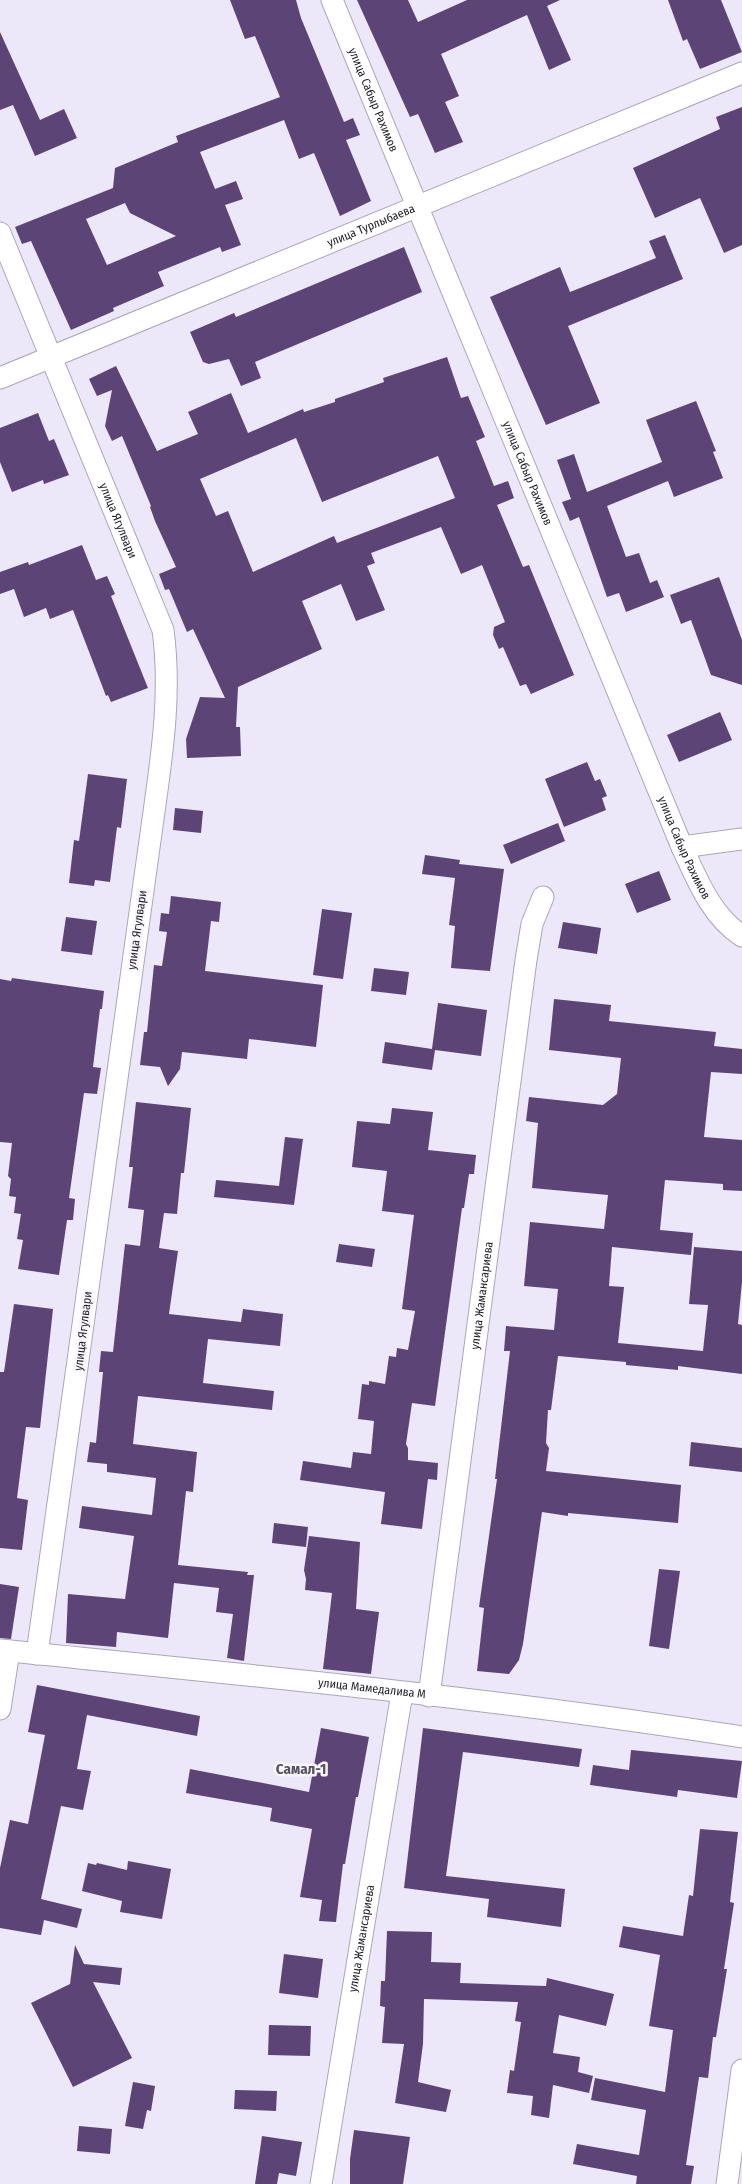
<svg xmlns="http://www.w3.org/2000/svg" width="742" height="2184" viewBox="0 0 742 2184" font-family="'Fira Sans Condensed',sans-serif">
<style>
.building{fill:#5d4476;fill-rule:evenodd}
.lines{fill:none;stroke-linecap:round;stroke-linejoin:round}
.street-casing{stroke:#aca6b8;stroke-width:23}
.street{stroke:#fff;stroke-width:21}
.labels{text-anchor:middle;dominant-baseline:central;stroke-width:5;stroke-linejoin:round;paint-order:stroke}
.street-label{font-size:12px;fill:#1f1d24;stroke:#f9f6fe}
.quarter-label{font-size:15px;font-weight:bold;fill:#575261;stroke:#f9f6fe}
</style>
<rect width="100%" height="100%" fill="#ede7fa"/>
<g class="building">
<path d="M230,0H296L301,18L344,122L353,118L360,135L346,140L371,201L340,216L314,153L299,159L284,120L200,152L215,189L236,181L243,199L225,205L241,245L222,252L220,247L158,272L164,286L113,308L114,311L71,330L31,241L22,244L15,227L113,188L115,168L178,142L176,136L280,97L255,36L245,39ZM125,203L130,213L176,236L107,265L86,219Z"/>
<path d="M357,0H408L418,22L467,0H560L547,6L571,60L549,70L527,15L441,54L459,96L445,102L463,142L435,153L418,114L410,117Z"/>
<path d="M668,0H721L742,52L700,69L687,39L683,41Z"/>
<path d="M0,32L40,120L64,109L77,138L35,156L13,105L0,110Z"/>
<path d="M742,107V245L724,253L700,198L655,218L633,168L720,129L716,117Z"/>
<path d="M665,235L683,279L568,326L600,403L546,425L490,297L560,267L570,292L656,258L649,241Z"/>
<path d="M404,247L422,292L255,362L261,378L241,386L229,359L209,364L203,362L190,332L234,313L236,317Z"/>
<path d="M447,357L461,398L468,396L485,437L476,441L494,486L508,481L514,498L497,505L523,567L529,565L574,675L531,694L526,684L520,686L503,647L499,649L493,635L494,627L505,622L482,565L461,574L441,527L371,553L375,563L367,566L385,610L356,621L341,584L302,601L322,649L238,687L236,727H240L241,756L187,758L186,739L200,697L225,698L193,629L187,632L169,589L165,590L159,574L176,567L155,521L150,507L151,506L122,436L112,441L105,426L112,390L97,396L89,379L116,366L157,451L198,434L188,412L231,393L248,433L303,409L304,412L335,402V399L384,382L383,378ZM296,438L322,502L438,456L455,498L337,543L334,536L253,572L228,511L216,516L200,479Z"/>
<path d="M696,401L716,451L713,452L723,478L674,497L668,481L607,506L626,557L639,553L650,583L657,580L664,597L626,612L619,593L607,597L579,517L570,521L562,502L571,499L557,460L574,454L587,492L662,462L646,420Z"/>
<path d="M38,413L49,441L54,439L69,475L44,484L43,480L12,492L0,462V428Z"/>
<path d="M82,545L96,580L107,576L115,594L111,596L148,688L111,702L108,695L106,696L73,610L50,619L46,608L24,617L14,589L0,594V572L28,562L29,565Z"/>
<path d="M719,577L742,640V685L711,675L691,620L681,624L670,595Z"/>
<path d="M720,712L732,740L679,762L667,735Z"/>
<path d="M587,762L595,781L600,779L607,796L602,798L606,810L564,827L545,779Z"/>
<path d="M88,774L127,779L121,828L117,827L110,882L95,880L94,886L69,883L74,840L79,841Z"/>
<path d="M175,808L203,811L201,833L173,830Z"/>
<path d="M558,823L565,841L511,864L503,845Z"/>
<path d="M425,855L460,860L459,864L504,869L490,971L451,968L455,926L449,925L455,878L422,874Z"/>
<path d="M659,871L671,900L637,913L625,884Z"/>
<path d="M171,896L221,902L219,922L211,921L205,971L323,985L316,1047L249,1039L247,1059L182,1052L180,1069L168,1086L160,1067L140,1065L144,1032H147L154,965L162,966L167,932L159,931L161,913L169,914Z"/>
<path d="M322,909L352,913L343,979L313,975Z"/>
<path d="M66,917L97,921L92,955L61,951Z"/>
<path d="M563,922L601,928L597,954L558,948Z"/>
<path d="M374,968L409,972L406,995L371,991Z"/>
<path d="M12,978L104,991L102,1009H100L93,1067L101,1068L97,1094L84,1093L69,1198L75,1199L73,1220H67L59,1275L18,1269L23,1240L17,1239L21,1214L14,1213L16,1197L9,1196L11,1179L8,1176L12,1143L0,1142V979L11,981Z"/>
<path d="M554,999L611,1005L609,1021L716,1032L714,1046L742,1049V1074L711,1072L704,1137L742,1140V1191L723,1190V1184L665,1180L660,1230L693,1233L691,1255L612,1247L609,1286L624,1287L618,1343L703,1351L708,1305L689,1304L694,1247L742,1251V1282L738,1324L742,1325V1374L678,1366V1370L626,1365V1362L558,1356L551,1410H548L546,1443L549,1448L546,1471L681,1485L678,1523L568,1513V1516L542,1512L523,1644L519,1660L509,1674L477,1671L484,1608L479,1607L497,1479H495L510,1351H504L506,1326L554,1330L558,1289L524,1286L530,1222L604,1229L608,1195L532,1188L538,1123L526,1121L529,1097L603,1105L617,1094L621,1058L549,1050Z"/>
<path d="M438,1003L487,1010L481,1056L435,1050L432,1070L382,1063L385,1042L432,1049Z"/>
<path d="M136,1102L191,1108L184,1173H181L177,1214L164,1213L159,1248L178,1251L169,1314L241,1322L243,1309L283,1314L280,1346L208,1339L203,1383L274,1391L272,1410L138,1396L133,1444L197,1452L193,1492L186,1491L178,1565L248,1572L247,1575H254L244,1661L227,1658L233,1614L216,1612L219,1588L174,1583L168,1638L117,1632L116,1647L66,1643L68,1594L125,1599L134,1536L79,1528L82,1506L152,1515L156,1478L107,1472V1464L87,1462L90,1442L96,1443L103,1372H99L101,1351L113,1352L125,1244L140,1246L144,1210L128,1208L133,1167H129Z"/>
<path d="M392,1108L433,1112L428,1150L476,1155L474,1174H469L464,1208H462L435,1406L412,1403L406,1444L408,1448V1460L438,1463L437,1480L428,1479L422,1529L381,1524L385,1492L300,1480L303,1461L351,1468L353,1452L371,1454L374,1421L358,1419L362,1384L369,1385V1381L385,1384L389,1356L396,1357L397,1348L408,1350L415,1311L402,1309L414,1215L382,1211L387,1171L352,1167L357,1121L390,1124Z"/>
<path d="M285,1137L303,1139L294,1205L214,1197L216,1180L279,1186Z"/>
<path d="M339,1244L375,1249L372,1267L336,1262Z"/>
<path d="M14,1304L53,1309L40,1428L26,1427L17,1498L28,1500L22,1550L0,1548V1372H4Z"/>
<path d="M691,1442L742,1448V1472L689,1466Z"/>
<path d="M274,1523L308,1527L306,1547L272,1543Z"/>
<path d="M309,1536L360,1542L356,1609L379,1612L371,1674L323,1669L332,1593L305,1590L306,1579L304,1570Z"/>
<path d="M659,1569L680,1571L669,1649L649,1646Z"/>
<path d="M0,1584L19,1587L11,1639L0,1638Z"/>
<path d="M37,1685L200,1716L197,1736L87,1715L77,1769L91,1771L83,1810L61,1806L41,1899L82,1909L77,1928L44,1920L41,1935L0,1928V1868L10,1820L28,1824L45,1735L28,1732Z"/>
<path d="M321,1728L369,1737L358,1797H356L345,1864H343L336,1922L319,1921L322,1900L300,1897L312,1829L270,1821L272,1808L186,1793L190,1769L309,1792Z"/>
<path d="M423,1728L582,1749L579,1767L463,1752L446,1876L565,1889L561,1927L487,1917L489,1899L404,1888Z"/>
<path d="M631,1750L742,1761L737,1798L678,1790L677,1797L590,1785L593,1765L629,1770Z"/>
<path d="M700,1829L738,1832L730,1902L734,1903L724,1969H727L716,2037H713L708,2078L699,2077L686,2165L694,2166L691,2184H636L637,2176L573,2164L577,2144L639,2155L646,2110L591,2100L595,2078L665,2092L673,2030L649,2026L660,1955L619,1947L623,1926L683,1936L689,1895L693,1896Z"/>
<path d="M128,1861L171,1869L162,1919L120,1912L122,1901L82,1891L88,1863L96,1865L97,1863L127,1870Z"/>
<path d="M387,1931L432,1932L431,1962L461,1963L460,1983L546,1986L547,1978L614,1994L606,2026L559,2015L553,2053L580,2057L578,2072L593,2076L589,2093L553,2085L549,2118L531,2115L533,2096L507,2093L510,2070L514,2071L521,2022L515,2021L518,2002L424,1999L423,2044L418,2082L451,2090L446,2112L395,2103L404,2044L382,2043L385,2007L380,2006L381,1981H385Z"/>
<path d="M75,1945L84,1964L122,1968L120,1985L93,1982L132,2058L73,2087L31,2003L70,1984Z"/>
<path d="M284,1954L323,1959L318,1998L279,1993Z"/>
<path d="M269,2025L311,2026L310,2056L268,2055Z"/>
<path d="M133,2082L155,2086L151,2111L147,2110L143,2129L125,2126Z"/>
<path d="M235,2090L277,2091L276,2111L234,2109Z"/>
<path d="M79,2126L112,2129L110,2154L77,2151Z"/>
<path d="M354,2130L410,2137L403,2184H350V2159Z"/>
<path d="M262,2136L302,2142L296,2176L279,2173L277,2184H255Z"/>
</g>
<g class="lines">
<g class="street-casing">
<g id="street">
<path id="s1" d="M332,0L682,847C697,879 711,916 742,936"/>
<path id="s2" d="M0,233L163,630C172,696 161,761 152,826C144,886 135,946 127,1006C96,1222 69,1438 37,1654"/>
<path id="s3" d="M0,378L742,73"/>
<path d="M682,847L742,839"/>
<path id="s4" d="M0,1650C248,1675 496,1698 742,1737"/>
<path id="s5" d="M429,1696L526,960L532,924L543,897"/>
<path d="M0,1709L9,1651"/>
<path id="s6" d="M321,2184L402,1693"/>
<path d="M727,2184L742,2070"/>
</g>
</g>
<use href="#street" class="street"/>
</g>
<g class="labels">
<g class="street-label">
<text stroke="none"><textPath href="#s1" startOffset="108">улица Сабыр Рахимов</textPath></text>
<text stroke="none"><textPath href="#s3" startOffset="401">улица Турлыбаева</textPath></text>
<text stroke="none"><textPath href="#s1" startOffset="512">улица Сабыр Рахимов</textPath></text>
<text stroke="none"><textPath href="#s2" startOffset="311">улица Ягулвари</textPath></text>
<text stroke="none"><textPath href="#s1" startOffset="918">улица Сабыр Рахимов</textPath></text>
<text transform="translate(137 930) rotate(-82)">улица Ягулвари</text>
<text stroke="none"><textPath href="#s5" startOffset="404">улица Жамансариева</textPath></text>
<text transform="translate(83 1331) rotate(-83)">улица Ягулвари</text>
<text stroke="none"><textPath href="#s4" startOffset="374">улица Мамедалива М</textPath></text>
<text stroke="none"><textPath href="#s6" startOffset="249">улица Жамансариева</textPath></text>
</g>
<g class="quarter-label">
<text x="301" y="1769">Самал-1</text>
</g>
</g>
</svg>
